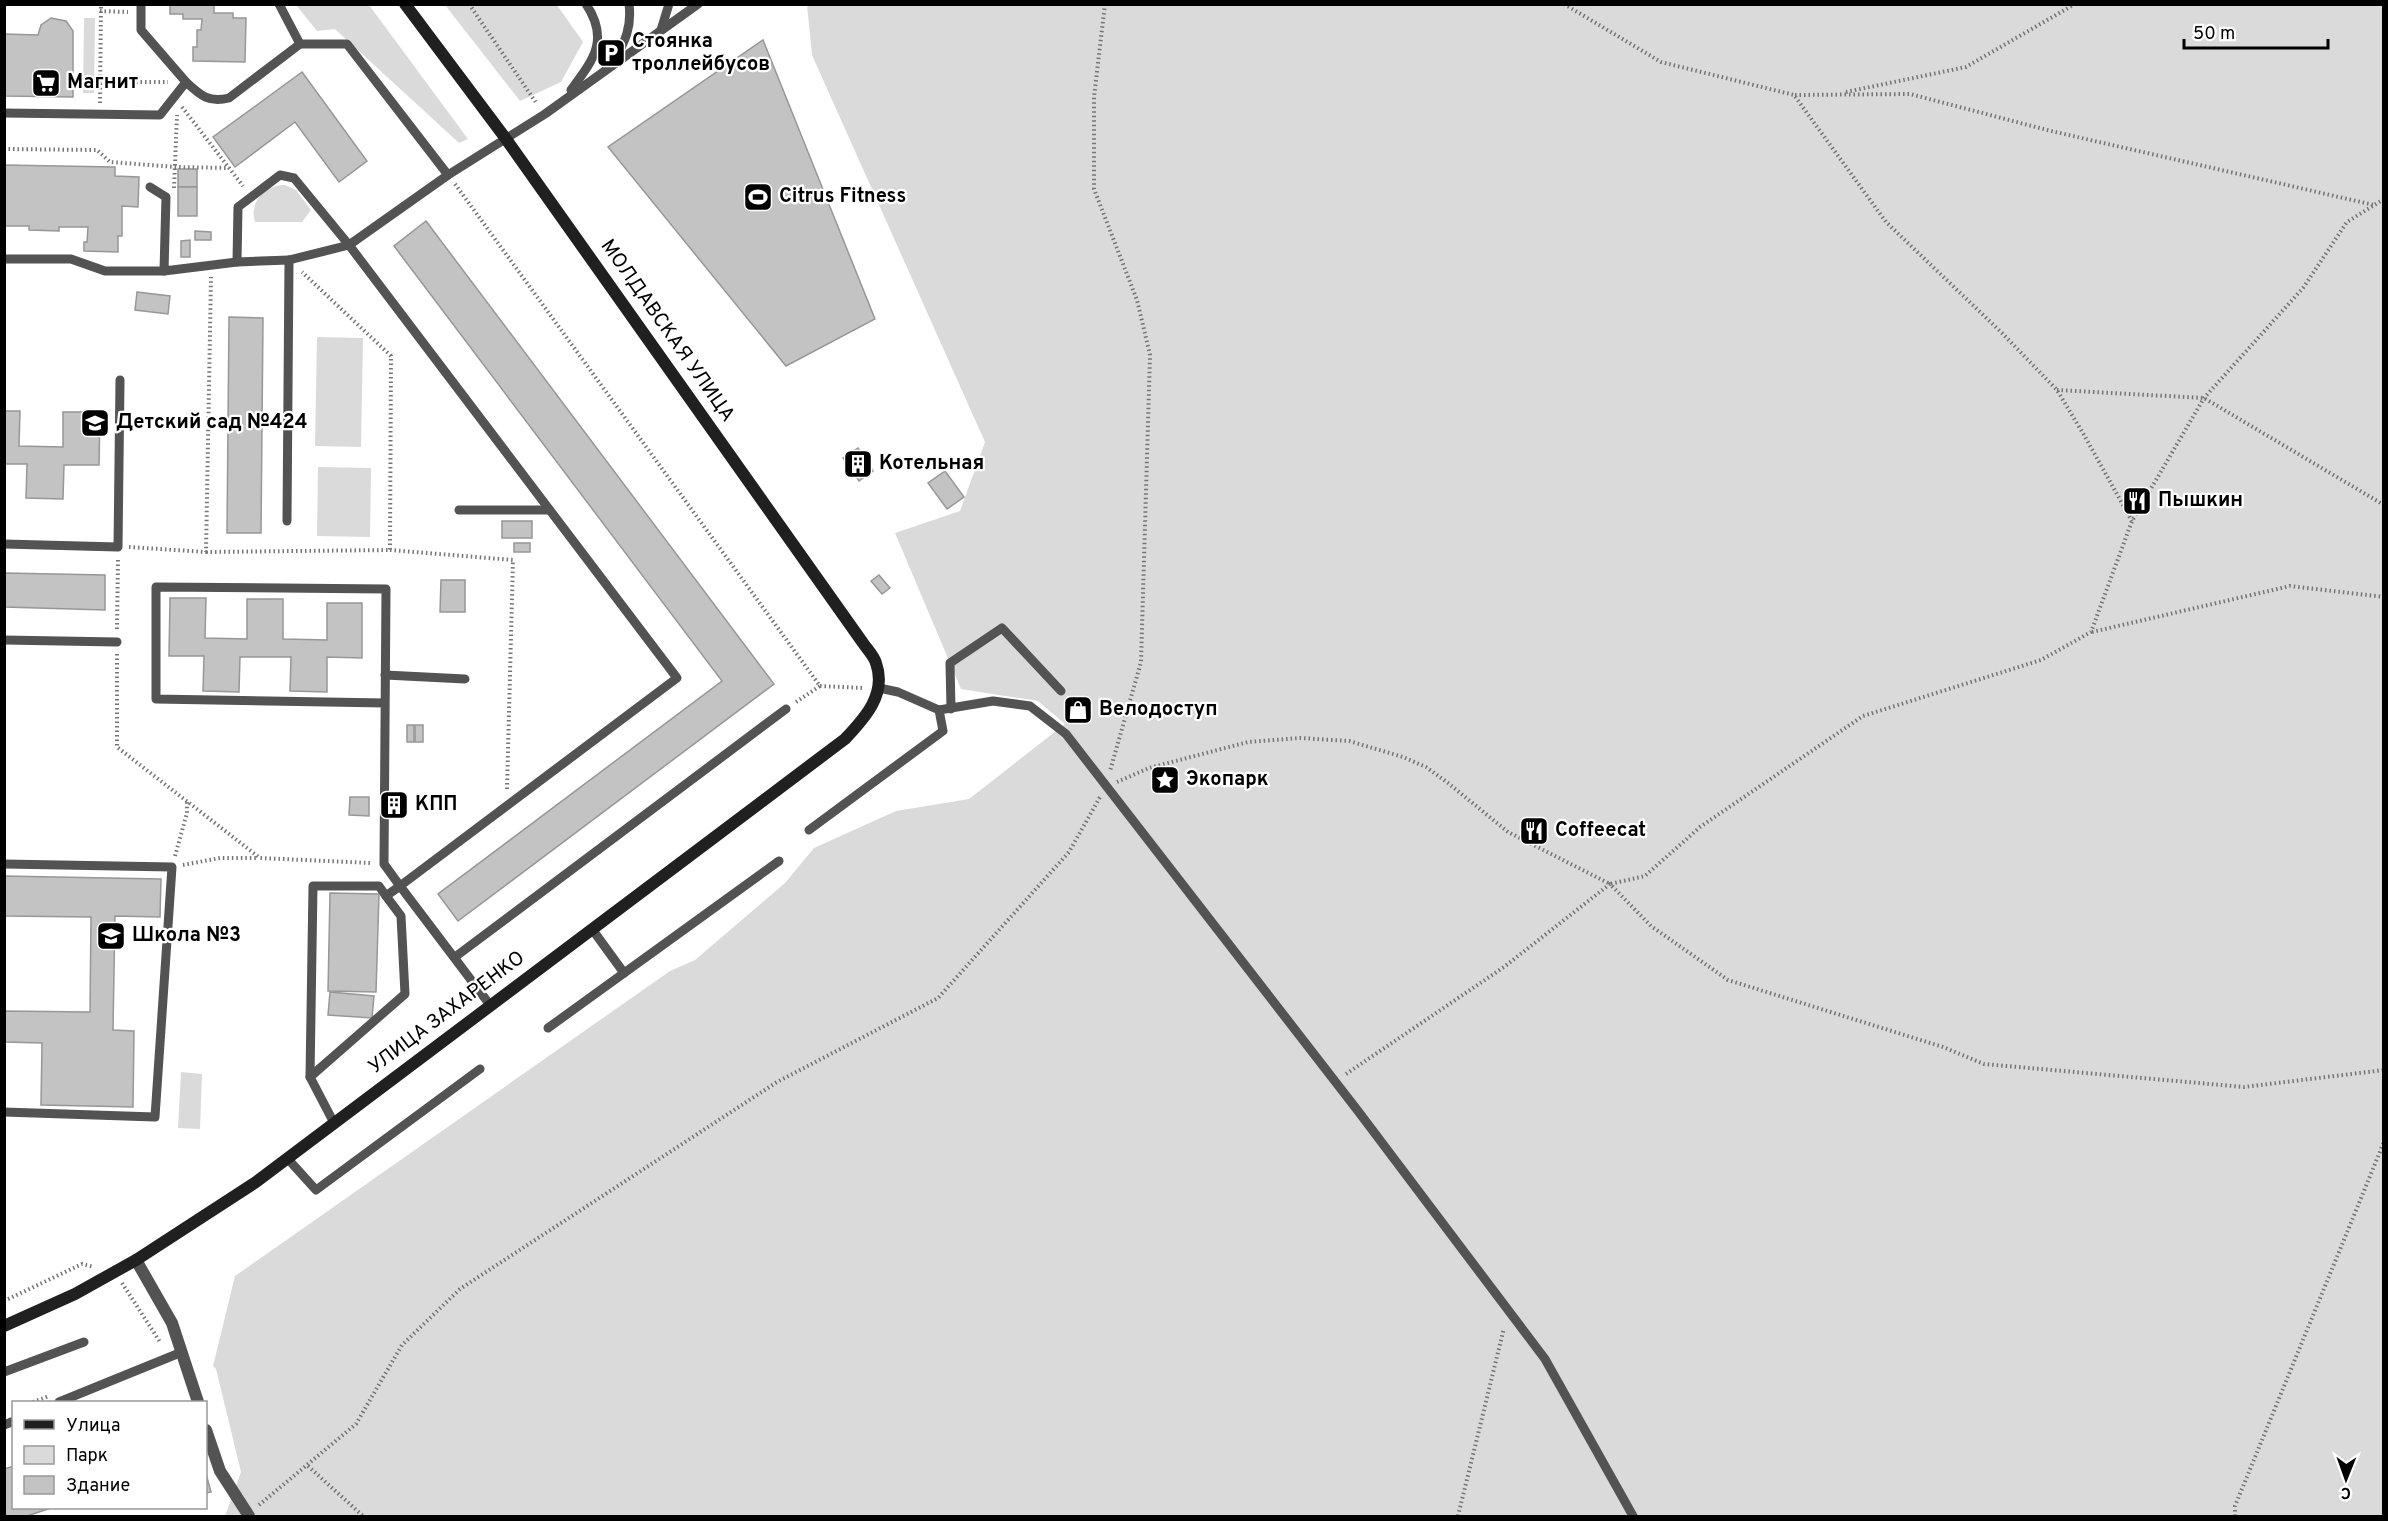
<svg xmlns="http://www.w3.org/2000/svg" width="2388" height="1521" viewBox="0 0 2388 1521" font-family="Overpass,sans-serif">
<style>
.green{fill:#dadada}
.building{fill:#c3c3c3;stroke:#979797;stroke-width:1.5}
.lines{fill:none;stroke-linecap:round;stroke-linejoin:round}
.path{stroke:#757575;stroke-width:4;stroke-dasharray:1.5 3;stroke-linecap:butt}
.lane{stroke:#535353;stroke-width:9}
.street{stroke:#535353;stroke-width:12}
.secondary{stroke:#202020;stroke-width:12}
.labels{text-anchor:middle;dominant-baseline:central;stroke-width:4.5;stroke-linejoin:round;paint-order:stroke}
.poi-label{font-size:20px;font-weight:bold;fill:#000;stroke:#fff;text-anchor:start}
.street-label{font-size:20px;fill:#000;stroke:#fff}
</style>
<rect width="100%" height="100%" fill="#fff"/>
<g class="green">
<path d="M296,5H369L468,139L459,143L335,29L317,31Z"/>
<path d="M445,5H557L583,42L561,82L520,101Z"/>
<path d="M807,5H2383V1516H225L241,1472L216,1369L213,1366L235,1276L670,971L695,960L785,883L814,848L896,811L969,799L1065,724L1038,701L961,689L895,533L960,511L985,442L812,55Z"/>
<path d="M84,18H95L94,93H83Z"/>
<path d="M285,185L296,190L311,210L302,222H255C249,203 264,185 285,185Z"/>
<path d="M317,337L363,338L361,447L315,446Z"/>
<path d="M318,467L371,468L370,537L317,536Z"/>
<path d="M181,1072L202,1074L200,1129L178,1128Z"/>
</g>
<g class="building">
<path d="M170,4H214V13H233V18H246L245,62L193,61V47H197V30H201L202,19H183V14H170Z"/>
<path d="M51,18L66,21L73,31V97L4,96V34L38,35L41,25Z"/>
<path d="M763,40L875,319L786,366L608,147Z"/>
<path d="M302,72L367,161L339,182L295,122L235,167L213,137Z"/>
<path d="M4,165L115,167V176L139,177L138,207L122,206V236H118V252L84,251V242H87L88,227H59V231L29,230V226H4Z"/>
<rect x="178" y="169" width="19" height="18"/>
<rect x="178" y="187" width="19" height="29"/>
<path d="M426,221L774,684L458,921L438,894L722,681L394,246Z"/>
<path d="M195,231L211,232V240H195Z"/>
<path d="M190,240V257H181V241Z"/>
<path d="M137,292L170,296L168,314L135,310Z"/>
<path d="M229,317L263,318L261,533H227Z"/>
<path d="M4,411H20L19,446L63,447V412H100L99,465H64L63,499L26,498L27,464H4Z"/>
<path d="M858,448L873,471L859,481L843,458Z"/>
<path d="M945,471L964,497L947,509L928,483Z"/>
<rect x="502" y="521" width="30" height="17"/>
<rect x="514" y="543" width="16" height="9"/>
<path d="M4,573L105,575V610L4,607Z"/>
<path d="M879,575L890,588L882,594L871,581Z"/>
<path d="M441,580H465V612H440Z"/>
<path d="M170,598H206L205,638L247,639V599H283V639L327,640V603H362V658L327,657V692L290,691L291,657H240L239,692L203,691L204,656H169Z"/>
<rect x="407" y="725" width="7" height="17"/>
<rect x="415" y="725" width="8" height="17"/>
<rect x="386" y="796" width="15" height="18"/>
<path d="M350,797H369V816L349,815Z"/>
<path d="M4,876L161,879L160,917L115,916L113,1030L134,1031L133,1107L41,1105L42,1043L4,1042V1011L90,1012L91,917L4,916Z"/>
<path d="M330,893L379,894L376,992L328,991Z"/>
<path d="M330,992L374,996L372,1018L328,1015Z"/>
<path d="M14,1466V1508H51L27,1516H4V1469Z"/>
<path d="M206,1474L211,1492L206,1493Z"/>
</g>
<g class="lines">
<g class="path">
<path d="M469,4L537,104"/>
<path d="M1105,4L1094,97V189L1137,300L1150,355L1141,662L1110,771"/>
<path d="M1564,4L1661,62L1794,95L1886,222L2002,333L2057,390L2084,435L2132,521"/>
<path d="M100,11L128,12"/>
<path d="M100,82H168"/>
<path d="M1846,92L1966,67L2075,4"/>
<path d="M1795,95L1910,94L2051,131L2374,205"/>
<path d="M100,103L101,4"/>
<path d="M182,107L243,186"/>
<path d="M4,149L97,150L110,162L176,167L229,168"/>
<path d="M455,184L820,686L796,702"/>
<path d="M174,188L177,115"/>
<path d="M2057,390L2204,398L2384,505"/>
<path d="M129,547L206,552L211,277"/>
<path d="M390,550L513,560L507,789"/>
<path d="M206,552L390,550L391,356L302,272"/>
<path d="M117,629L118,558"/>
<path d="M2092,632L2290,586L2384,597"/>
<path d="M117,654V747L260,858L371,863"/>
<path d="M820,686L864,688"/>
<path d="M1117,782L1149,768L1248,742L1300,738L1349,741L1403,757L1426,767L1448,783L1508,832L1610,884L1645,876L1700,827L1863,716L2041,660L2091,632L2132,521L2204,398L2303,288L2347,222L2384,199"/>
<path d="M175,856L187,813V802"/>
<path d="M183,865L220,858H258"/>
<path d="M1346,1074L1504,967L1610,884L1651,926L1728,980L1943,1047L1984,1064L2244,1087L2384,1070"/>
<path d="M122,1283L160,1342"/>
<path d="M4,1301L82,1264L94,1267"/>
<path d="M33,1402L49,1396"/>
<path d="M308,1466L363,1516"/>
<path d="M259,1505L356,1424L402,1345L460,1289L777,1082L938,998L1069,852L1100,797"/>
<path d="M1458,1516L1504,1328"/>
<path d="M2235,1516V1506L2384,1142"/>
</g>
<g class="lane">
<path d="M141,4V30L186,82"/>
<path d="M279,4L300,44"/>
<path d="M661,30L669,4"/>
<path d="M614,61C625,42 632,27 629,4"/>
<path d="M571,90C593,60 610,40 586,4"/>
<path d="M4,113L160,115L186,82C201,96 209,103 229,98L300,44H347L448,175"/>
<path d="M150,187L166,197L164,271L237,262L289,260L349,245L448,175L545,114L698,4"/>
<path d="M4,259H71L105,271H164"/>
<path d="M237,262L238,207L280,175L294,178L349,245L677,678L400,886L490,1005"/>
<path d="M459,510H549"/>
<path d="M287,521L289,260"/>
<path d="M4,544L118,547L120,380"/>
<path d="M4,640L117,642"/>
<path d="M385,675L465,679"/>
<path d="M879,688L898,692L939,710L993,701L1030,706L1066,734L1358,1111L1545,1359L1633,1516"/>
<path d="M951,709L950,663L1002,628L1061,691"/>
<path d="M809,830L943,731L939,710"/>
<path d="M4,864L172,867L155,1117L4,1112"/>
<path d="M592,929L624,973"/>
<path d="M455,957L786,709"/>
<path d="M548,1028L779,861"/>
<path d="M310,1077L405,994L401,916L386,896L400,886L384,864L386,589L156,587V699L385,703"/>
<path d="M334,1123L310,1077L313,886H379L386,896"/>
<path d="M287,1158L316,1190L480,1069"/>
<path d="M4,1372L84,1342"/>
<path d="M59,1402L182,1352"/>
<path d="M4,1425L14,1421"/>
</g>
<g class="street">
<path d="M136,1260L172,1323L198,1402"/>
<path d="M206,1430L220,1471L249,1516"/>
</g>
<path class="secondary" d="M4,1326L75,1294L136,1260L256,1182L845,739C865,718 887,694 876,663C874,656 867,649 863,643L506,139L405,4"/>
</g>
<defs>
<g id="parking-square" transform="scale(1.5)"><rect x="-9" y="-9" width="18" height="18" rx="4" fill="#000" stroke="#fff"/><path d="M-3.5-5.5H1a3.5 3.5 0 0 1 0 7H-1V5.5H-3.5ZM-1-3.4V-.6H.8a1.4 1.4 0 0 0 0-2.8Z" fill="#fff"/></g>
<g id="supermarket-square" transform="scale(1.5)"><rect x="-9" y="-9" width="18" height="18" rx="4" fill="#000" stroke="#fff"/><path d="M-6-5.5h2.5l.6 2H6L4.5 2H-2.5L-4.4-4H-6ZM-1.5 3.2a1.3 1.3 0 1 0 .1 0ZM3 3.2a1.3 1.3 0 1 0 .1 0Z" fill="#fff"/></g>
<g id="stadium-square" transform="scale(1.5)"><rect x="-9" y="-9" width="18" height="18" rx="4" fill="#000" stroke="#fff"/><path d="M0-5a6.5 5 0 1 0 0 10a6.5 5 0 1 0 0-10ZM-3.5-1.8h7v3.6h-7Z" fill="#fff"/></g>
<g id="school-square" transform="scale(1.5)"><rect x="-9" y="-9" width="18" height="18" rx="4" fill="#000" stroke="#fff"/><path d="M0-5L7-2L0 1L-7-2ZM-4 1L0 2.5L4 1V4Q0 6-4 4Z" fill="#fff"/></g>
<g id="building-square" transform="scale(1.5)"><rect x="-9" y="-9" width="18" height="18" rx="4" fill="#000" stroke="#fff"/><path d="M-4-6H4V6H1V3H-1V6H-4ZM-2.5-4.3h1.7v1.8h-1.7ZM.8-4.3h1.7v1.8H.8ZM-2.5-1h1.7V.8h-1.7ZM.8-1h1.7V.8H.8Z" fill="#fff"/></g>
<g id="restaurant-square" transform="scale(1.5)"><rect x="-9" y="-9" width="18" height="18" rx="4" fill="#000" stroke="#fff"/><path d="M-5-6h1v4h1v-4h1v4h1v-4h1v5L-1.5 .5V6h-2V.5L-5-1ZM5-6V6H3V1.5H1.5Q1.5-4 5-6Z" fill="#fff"/></g>
<g id="shop-square" transform="scale(1.5)"><rect x="-9" y="-9" width="18" height="18" rx="4" fill="#000" stroke="#fff"/><path d="M-5-2.5h2.3a2.7 3.5 0 0 1 5.4 0H5L5.5 6h-11ZM-1.5-2.5h3a1.5 2.3 0 0 0-3 0Z" fill="#fff"/></g>
<g id="sight-square" transform="scale(1.5)"><rect x="-9" y="-9" width="18" height="18" rx="4" fill="#000" stroke="#fff"/><path d="M0-6L1.8-2.2L6-1.7L2.9 1.2L3.7 5.4L0 3.3L-3.7 5.4L-2.9 1.2L-6-1.7L-1.8-2.2Z" fill="#fff"/></g>
</defs>
<g fill-rule="evenodd">
<use href="#parking-square" x="611" y="53"/>
<use href="#supermarket-square" x="46" y="83"/>
<use href="#stadium-square" x="758" y="197"/>
<use href="#school-square" x="95" y="423"/>
<use href="#building-square" x="858" y="464"/>
<use href="#restaurant-square" x="2137" y="501"/>
<use href="#shop-square" x="1078" y="710"/>
<use href="#sight-square" x="1165" y="780"/>
<use href="#building-square" x="394" y="805"/>
<use href="#restaurant-square" x="1534" y="831"/>
<use href="#school-square" x="111" y="936"/>
</g>
<g class="labels">
<g class="poi-label">
<text x="632" y="42">Стоянка<tspan x="632" dy="23">троллейбусов</tspan></text>
<text x="67" y="83">Магнит</text>
<text x="779" y="197">Citrus Fitness</text>
<text x="116" y="423">Детский сад №424</text>
<text x="879" y="464">Котельная</text>
<text x="2158" y="501">Пышкин</text>
<text x="1099" y="710">Велодоступ</text>
<text x="1186" y="780">Экопарк</text>
<text x="415" y="805">КПП</text>
<text x="1555" y="831">Coffeecat</text>
<text x="132" y="936">Школа №3</text>
</g>
<g class="street-label">
<text transform="translate(667 331) rotate(55)">МОЛДАВСКАЯ УЛИЦА</text>
<text transform="translate(447 1013) rotate(-37)">УЛИЦА ЗАХАРЕНКО</text>
</g>
</g>
<rect width="2388" height="1521" fill="none" stroke="#000000" stroke-width="12"/>
<rect x="12" y="1401" width="195" height="108" fill="#ffffff" stroke="#999999" stroke-width="1.5"/>
<rect x="24" y="1420" width="30" height="9" fill="#202020" stroke="#999999" stroke-width="1.5"/>
<text x="66" y="1431" font-size="18" fill="#000000">Улица</text>
<rect x="24" y="1446" width="30" height="18" fill="#dadada" stroke="#999999" stroke-width="1.5"/>
<text x="66" y="1461" font-size="18" fill="#000000">Парк</text>
<rect x="24" y="1476" width="30" height="18" fill="#c3c3c3" stroke="#999999" stroke-width="1.5"/>
<text x="66" y="1491" font-size="18" fill="#000000">Здание</text>
<g transform="translate(2346 1479) rotate(181)" stroke="#ffffff" stroke-width="4.5" paint-order="stroke">
<path d="M0-4.5L10 22L0 15L-10 22Z" fill="#000000"/>
<text y="-9" font-size="16" font-weight="bold" text-anchor="middle" fill="#000000">С</text>
</g>
<path d="M2184 39v9h144v-9" fill="none" stroke="#000000" stroke-width="3"/>
<text x="2193" y="39" font-size="18" fill="#000000" stroke="#ffffff" stroke-width="4.5" paint-order="stroke">50 m</text>
</svg>
